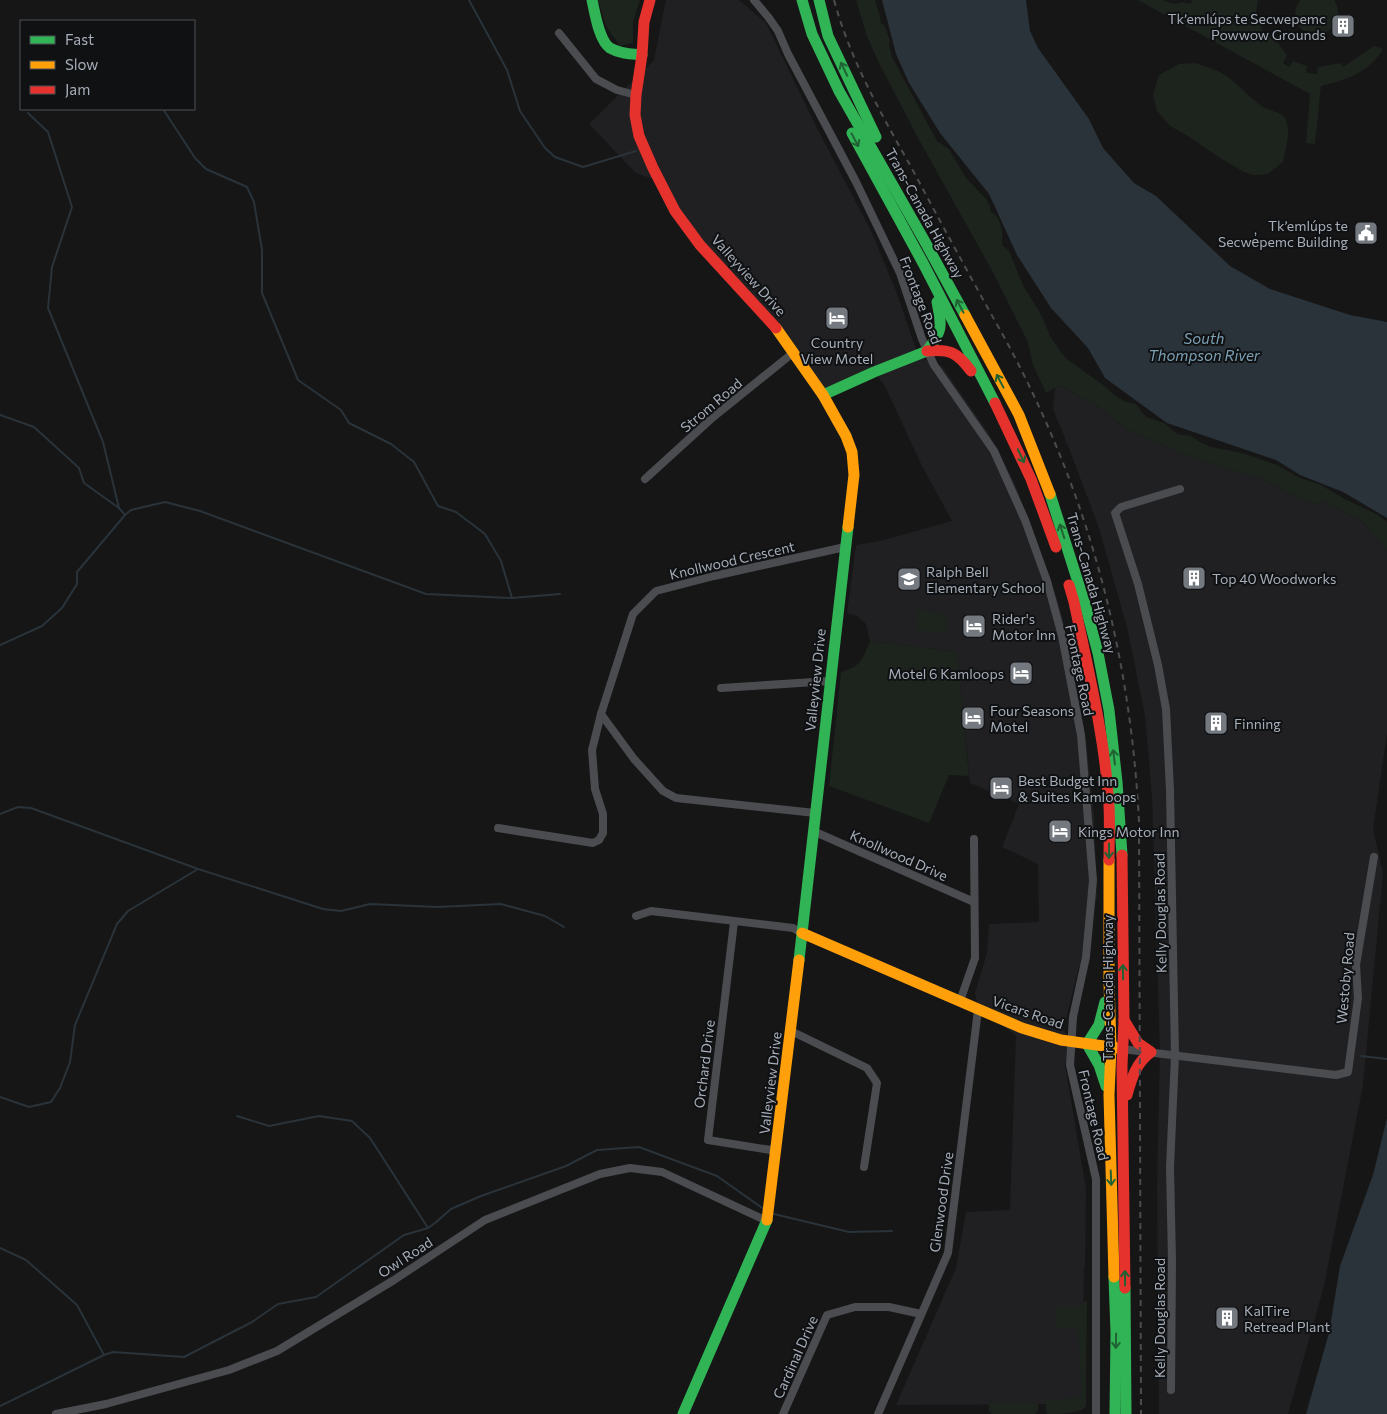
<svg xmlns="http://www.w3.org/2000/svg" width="1387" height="1414" viewBox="0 0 1387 1414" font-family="Commissioner,sans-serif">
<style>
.built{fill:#202023}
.green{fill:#1c241d}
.water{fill:#293339}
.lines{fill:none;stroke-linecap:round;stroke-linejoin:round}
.stream{stroke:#293339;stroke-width:2}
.street{stroke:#4a4c50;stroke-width:8}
.fast{stroke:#30b455;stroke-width:11}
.slow{stroke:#ff9f0a;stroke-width:11}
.jam{stroke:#e5322d;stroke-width:11}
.rail{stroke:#4a4c4f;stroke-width:2;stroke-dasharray:6 5;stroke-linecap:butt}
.oneway{stroke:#206234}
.labels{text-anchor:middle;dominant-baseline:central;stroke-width:4;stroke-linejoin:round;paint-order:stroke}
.poi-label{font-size:14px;fill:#a7aeb9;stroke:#101113;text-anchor:start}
.street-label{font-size:14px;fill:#a7aeb9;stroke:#101113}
.water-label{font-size:15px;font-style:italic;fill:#7ca1b6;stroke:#101113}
</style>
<rect width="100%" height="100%" fill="#161617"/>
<g class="built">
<path d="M667,0H739L766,23L818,130L872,233L897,294L918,355L934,365L942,366L989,434L1016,486L1059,604L1074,668L1086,740L1094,815L1097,897L1063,1030L1072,1041L1065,1065L1086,1189L1085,1267L1084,1268L1083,1404L896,1405L956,1268L966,1212L1010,1210L1016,1035L978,1010V1005L975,993L987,953L989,924L1039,922L1038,864L1002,847L1019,804L970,783L957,652L870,641L866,624L857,616L847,613L856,545L880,541L952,521L922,466L884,384L874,373L824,395L794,352L728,276L658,181L636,173L589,124L654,60L665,4Z"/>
<path d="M1060,385L1082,398L1095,404L1128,430L1169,448L1207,462L1262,479L1296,497L1316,504L1324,501L1363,522L1387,551V734L1373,829L1383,873L1363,1085L1324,1286L1288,1414H1159L1157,1187L1160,1053L1152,796L1145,716L1128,631L1099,528L1070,451L1053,409L1055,388Z"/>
</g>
<g class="green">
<path d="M598,0H640L633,21V43L620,46L606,26Z"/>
<path d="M856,0H875L880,16L881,24L884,25L890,40L889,44L892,57L937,141L949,149L966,178L986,199L990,206V211C1002,217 1003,233 1002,245L1009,251L1023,285L1042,316L1050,336L1060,351L1067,359L1103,385L1117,397L1126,402L1136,404L1146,417L1164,423L1177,434L1191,436L1200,442L1211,447L1242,453L1277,465L1300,478L1321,485L1343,498L1378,515L1387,522V551L1363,522L1324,501L1316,504L1296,497L1262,479L1207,462L1169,448L1128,430L1095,404L1082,398L1060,385L1046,393L1033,365L1027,340L994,274L918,138L878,61L867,36Z"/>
<path d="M1138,0H1162L1174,4L1182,2L1189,4L1192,2L1191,0H1258L1256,12C1260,17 1261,31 1264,39L1272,35L1287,55L1283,63L1289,67L1293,61L1307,66L1306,73L1317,74L1318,67L1341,63L1343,67L1374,46L1383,49C1369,73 1346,80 1321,86L1315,144L1306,143L1310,94Z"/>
<path d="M1300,0H1334C1353,30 1305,50 1296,19C1294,12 1296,6 1300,0Z"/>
<path d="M1196,63C1206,67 1219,70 1228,77C1240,86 1250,98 1263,107C1269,110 1281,113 1284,117C1293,130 1285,148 1283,162L1269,173L1261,175H1253L1244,172L1217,156L1188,136L1170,126L1157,111L1153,94L1159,75L1179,64Z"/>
<path d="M918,610L947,614L945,633L916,630Z"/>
<path d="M870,641L957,652L969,776L949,775L929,823L829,786L841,672C862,666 862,660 870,641Z"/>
<path d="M1087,1300L1086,1406C1080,1414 1060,1414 1047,1414L1046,1410V1400L1081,1398C1081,1375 1079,1352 1078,1328L1055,1329L1057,1306H1080Z"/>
<path d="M989,1403H1038V1410L1035,1414H992L989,1411Z"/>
</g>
<g class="water">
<path d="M882,0H1026L1030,31L1038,48L1089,119L1103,148L1134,183L1156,196L1230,266L1270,289L1350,315L1387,322V518L1343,492L1300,475L1276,460L1167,423L1105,378L1088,348L1051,308L1017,255L989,194L940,133L909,83L896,54Z"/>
<path d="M1387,1118V1414H1306L1329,1333L1340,1266L1373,1175Z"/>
</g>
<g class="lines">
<g class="stream">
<path d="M469,0L507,70L520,111L545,148L555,157L583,167L636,151"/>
<path d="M163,109L195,158L206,169L247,187L254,202L262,250V293L298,380L341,410L349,423L391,444L414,462L438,506L456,512L485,534L501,561L512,598"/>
<path d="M28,113L48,132L72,207L52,267L48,308L103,442L119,508"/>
<path d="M0,415L34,427L79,468L84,483L119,508L125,515"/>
<path d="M0,645L42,626L62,608L77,584V572L125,515L131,510L165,502L200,511L426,594L512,598L560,594"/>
<path d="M0,814L18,807L31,808L198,869L323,909L341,911L370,904L437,907L501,904L545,916L564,927"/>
<path d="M1361,1056L1387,1059"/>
<path d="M0,1097L29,1107L51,1102L60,1088L70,1062L75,1025L117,924L128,911L198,869"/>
<path d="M237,1116L269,1126L319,1116L352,1121L370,1138L428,1228"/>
<path d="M774,1214L849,1232L892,1231"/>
<path d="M0,1248L26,1260L77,1305L104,1355"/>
<path d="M0,1406L104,1355L113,1352L184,1357L252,1322L278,1304L316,1297L404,1235L428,1228L435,1223L451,1209L481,1196L566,1166L597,1150L639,1147L717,1176L765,1210"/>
</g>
<g class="street">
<path d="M754,0L769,18L778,31L788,54L856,182L900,273L922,339L934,365L994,451L1025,520L1047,581L1062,636L1081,735L1093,880L1086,957L1073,1017L1070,1065L1096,1179V1414"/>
<path d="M559,33L596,79L617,90L636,95"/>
<path d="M645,479L711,419L794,352"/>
<path d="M721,688L830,681"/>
<path d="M815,813L676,798L663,791L634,759L601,714L633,614L656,591L714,576L845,547"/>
<path d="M498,828L593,843L599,840L603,833V814L595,789L592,750L601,714"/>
<path d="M813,831L974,902"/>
<path d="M636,916L651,911L793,928L802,933"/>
<path d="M734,922L708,1140L777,1151"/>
<path d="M960,1001L975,958L974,839"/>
<path d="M791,1031L867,1068L877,1083L864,1167"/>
<path d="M1122,1049L1336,1075L1348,1072L1358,998L1356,965L1374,857"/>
<path d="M1171,1390L1172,1261L1170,1167L1175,1056L1170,790L1166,709L1158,665L1138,584L1115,513L1121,507L1180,489"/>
<path d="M56,1414L106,1404L229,1370L277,1351L394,1280L485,1220L600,1174L630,1168L662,1172L767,1221"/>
<path d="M783,1414L827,1315L855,1307H889L921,1314"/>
<path d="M878,1414L948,1253L978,1010"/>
</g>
<g class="fast">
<path d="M592,0C595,13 599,41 610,48C620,54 632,54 642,55"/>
<path d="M802,0L812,34L839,91L924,240L965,315"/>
<path d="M819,0L828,36L876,137"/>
<path d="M852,133L923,263L995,403"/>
<path d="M927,351C943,330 942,327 937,302"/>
<path d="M823,395L874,372L927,351"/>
<path d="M1050,494L1085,604L1098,653L1109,710L1117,782L1122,855"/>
<path d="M799,960L848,527"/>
<path d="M1105,1002L1099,1025L1087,1044L1099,1065L1106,1086"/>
<path d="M1114,1277L1116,1333L1115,1414"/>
<path d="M1125,1288L1126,1414"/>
<path d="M683,1414L767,1220"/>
</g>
<g class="slow">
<path d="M965,315L1019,415L1050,494"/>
<path d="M776,328L823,395L846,436L852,452L854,475L848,527"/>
<path d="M1109,860V981L1111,1047L1109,1095L1114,1277"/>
<path d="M802,933L1022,1028L1061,1040L1118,1048"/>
<path d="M767,1220L799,960"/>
</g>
<g class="jam">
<path d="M650,0L644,22L642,55L636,95L635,115L639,136L653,168L675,211L700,245L776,328"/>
<path d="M927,351C950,349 957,352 971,371"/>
<path d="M995,403L1031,479L1056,547"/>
<path d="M1069,585L1074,602C1088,669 1105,737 1109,806C1110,824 1109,842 1109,860"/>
<path d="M1122,855L1124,1020L1122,1066L1125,1288"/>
<path d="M1124,1020L1138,1043L1151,1052C1136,1063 1132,1077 1127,1095"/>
</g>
<path class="rail" d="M834,0C850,59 880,112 910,165C941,223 972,280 1004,337C1087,489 1130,648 1139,821L1141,1414"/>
</g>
<defs><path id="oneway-shaft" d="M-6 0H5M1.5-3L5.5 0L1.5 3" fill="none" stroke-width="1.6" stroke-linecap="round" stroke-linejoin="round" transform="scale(1.25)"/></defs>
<g class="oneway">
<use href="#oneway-shaft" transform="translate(844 69) rotate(-115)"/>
<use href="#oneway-shaft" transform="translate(855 140) rotate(62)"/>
<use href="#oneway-shaft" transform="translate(960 306) rotate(-118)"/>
<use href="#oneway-shaft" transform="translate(1000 381) rotate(-118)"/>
<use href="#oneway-shaft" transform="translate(1021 456) rotate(65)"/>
<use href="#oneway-shaft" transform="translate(1062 531) rotate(-108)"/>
<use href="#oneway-shaft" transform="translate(1114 757) rotate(-97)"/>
<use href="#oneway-shaft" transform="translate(1109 851) rotate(90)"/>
<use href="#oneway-shaft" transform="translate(1123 972) rotate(-91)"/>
<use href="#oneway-shaft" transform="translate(1111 1178) rotate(88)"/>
<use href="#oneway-shaft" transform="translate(1125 1278) rotate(-91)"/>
<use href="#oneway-shaft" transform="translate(1116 1341) rotate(91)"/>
</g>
<defs>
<g id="building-square" transform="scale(1.25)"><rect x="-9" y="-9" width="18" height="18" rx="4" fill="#747980" stroke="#101113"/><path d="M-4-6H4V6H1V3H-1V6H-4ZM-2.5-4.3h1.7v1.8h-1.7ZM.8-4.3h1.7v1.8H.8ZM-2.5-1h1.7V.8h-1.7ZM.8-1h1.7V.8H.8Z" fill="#fff"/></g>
<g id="civic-square" transform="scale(1.25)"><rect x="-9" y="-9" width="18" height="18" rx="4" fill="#747980" stroke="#101113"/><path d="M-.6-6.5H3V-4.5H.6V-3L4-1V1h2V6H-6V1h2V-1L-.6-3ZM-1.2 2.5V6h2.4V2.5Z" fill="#fff"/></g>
<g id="hotel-square" transform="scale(1.25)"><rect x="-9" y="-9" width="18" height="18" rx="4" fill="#747980" stroke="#101113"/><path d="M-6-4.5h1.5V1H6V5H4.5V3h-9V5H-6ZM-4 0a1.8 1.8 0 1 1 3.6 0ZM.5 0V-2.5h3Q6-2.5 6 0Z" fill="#fff"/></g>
<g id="school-square" transform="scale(1.25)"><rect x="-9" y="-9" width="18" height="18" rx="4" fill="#747980" stroke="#101113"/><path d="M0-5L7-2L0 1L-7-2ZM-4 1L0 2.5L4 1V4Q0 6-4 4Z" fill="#fff"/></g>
</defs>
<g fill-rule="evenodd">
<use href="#building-square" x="1343" y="26"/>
<use href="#civic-square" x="1366" y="233"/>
<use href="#hotel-square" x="837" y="318"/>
<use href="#building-square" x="1194" y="578"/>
<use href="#school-square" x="909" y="579"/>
<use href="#hotel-square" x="974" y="626"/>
<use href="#hotel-square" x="1021" y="673"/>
<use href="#hotel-square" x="973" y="718"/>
<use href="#building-square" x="1216" y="723"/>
<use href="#hotel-square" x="1001" y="788"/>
<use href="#hotel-square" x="1060" y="831"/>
<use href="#building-square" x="1227" y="1318"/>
</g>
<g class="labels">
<g class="poi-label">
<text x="1326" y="18" text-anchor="end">Tk’emlúps te Secwepemc<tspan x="1326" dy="16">Powwow Grounds</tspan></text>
<text x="1348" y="225" text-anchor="end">Tk’emlúps te<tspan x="1348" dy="16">Secwe̓pemc Building</tspan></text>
<text x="837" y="342" text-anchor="middle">Country<tspan x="837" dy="16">View Motel</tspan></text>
<text x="926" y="571">Ralph Bell<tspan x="926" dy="16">Elementary School</tspan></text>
<text x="1212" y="578">Top 40 Woodworks</text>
<text x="992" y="618">Rider's<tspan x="992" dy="16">Motor Inn</tspan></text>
<text x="1004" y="673" text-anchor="end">Motel 6 Kamloops</text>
<text x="990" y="710">Four Seasons<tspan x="990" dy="16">Motel</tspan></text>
<text x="1234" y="723">Finning</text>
<text x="1018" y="780">Best Budget Inn<tspan x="1018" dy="16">&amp; Suites Kamloops</tspan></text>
<text x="1078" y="831">Kings Motor Inn</text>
<text x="1244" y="1310">KalTire<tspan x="1244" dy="16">Retread Plant</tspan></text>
</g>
<g class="street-label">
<text transform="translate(925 213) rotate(61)">Trans-Canada Highway</text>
<text transform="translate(749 275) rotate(48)">Valleyview Drive</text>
<text transform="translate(921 300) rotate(69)">Frontage Road</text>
<text transform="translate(711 405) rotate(-40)">Strom Road</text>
<text transform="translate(732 560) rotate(-13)">Knollwood Crescent</text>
<text transform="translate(1092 583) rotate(74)">Trans-Canada Highway</text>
<text transform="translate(1080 670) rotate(78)">Frontage Road</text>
<text transform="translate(815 680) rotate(-84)">Valleyview Drive</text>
<text transform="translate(899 855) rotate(24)">Knollwood Drive</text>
<text transform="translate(1160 913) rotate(-91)">Kelly Douglas Road</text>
<text transform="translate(1345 978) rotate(-85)">Westoby Road</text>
<text transform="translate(1107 988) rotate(-90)">Trans-Canada Highway</text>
<text transform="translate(1028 1012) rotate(19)">Vicars Road</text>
<text transform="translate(704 1064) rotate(-83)">Orchard Drive</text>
<text transform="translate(770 1083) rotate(-83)">Valleyview Drive</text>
<text transform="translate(1094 1115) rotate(77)">Frontage Road</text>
<text transform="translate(941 1202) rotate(-82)">Glenwood Drive</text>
<text transform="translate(405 1257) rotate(-33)">Owl Road</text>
<text transform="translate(1159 1318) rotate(-90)">Kelly Douglas Road</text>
<text transform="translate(795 1357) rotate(-66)">Cardinal Drive</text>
</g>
<g class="water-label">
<text x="1204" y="338">South<tspan x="1204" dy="17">Thompson River</tspan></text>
</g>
</g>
<rect x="20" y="20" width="175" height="90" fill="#101113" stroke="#4c5055"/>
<rect x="30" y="36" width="25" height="8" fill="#30b455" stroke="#4c5055"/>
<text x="65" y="45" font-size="15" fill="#a7aeb9">Fast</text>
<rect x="30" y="61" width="25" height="8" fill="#ff9f0a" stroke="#4c5055"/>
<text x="65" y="70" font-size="15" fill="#a7aeb9">Slow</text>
<rect x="30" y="86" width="25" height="8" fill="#e5322d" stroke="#4c5055"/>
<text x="65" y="95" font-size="15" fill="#a7aeb9">Jam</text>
</svg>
